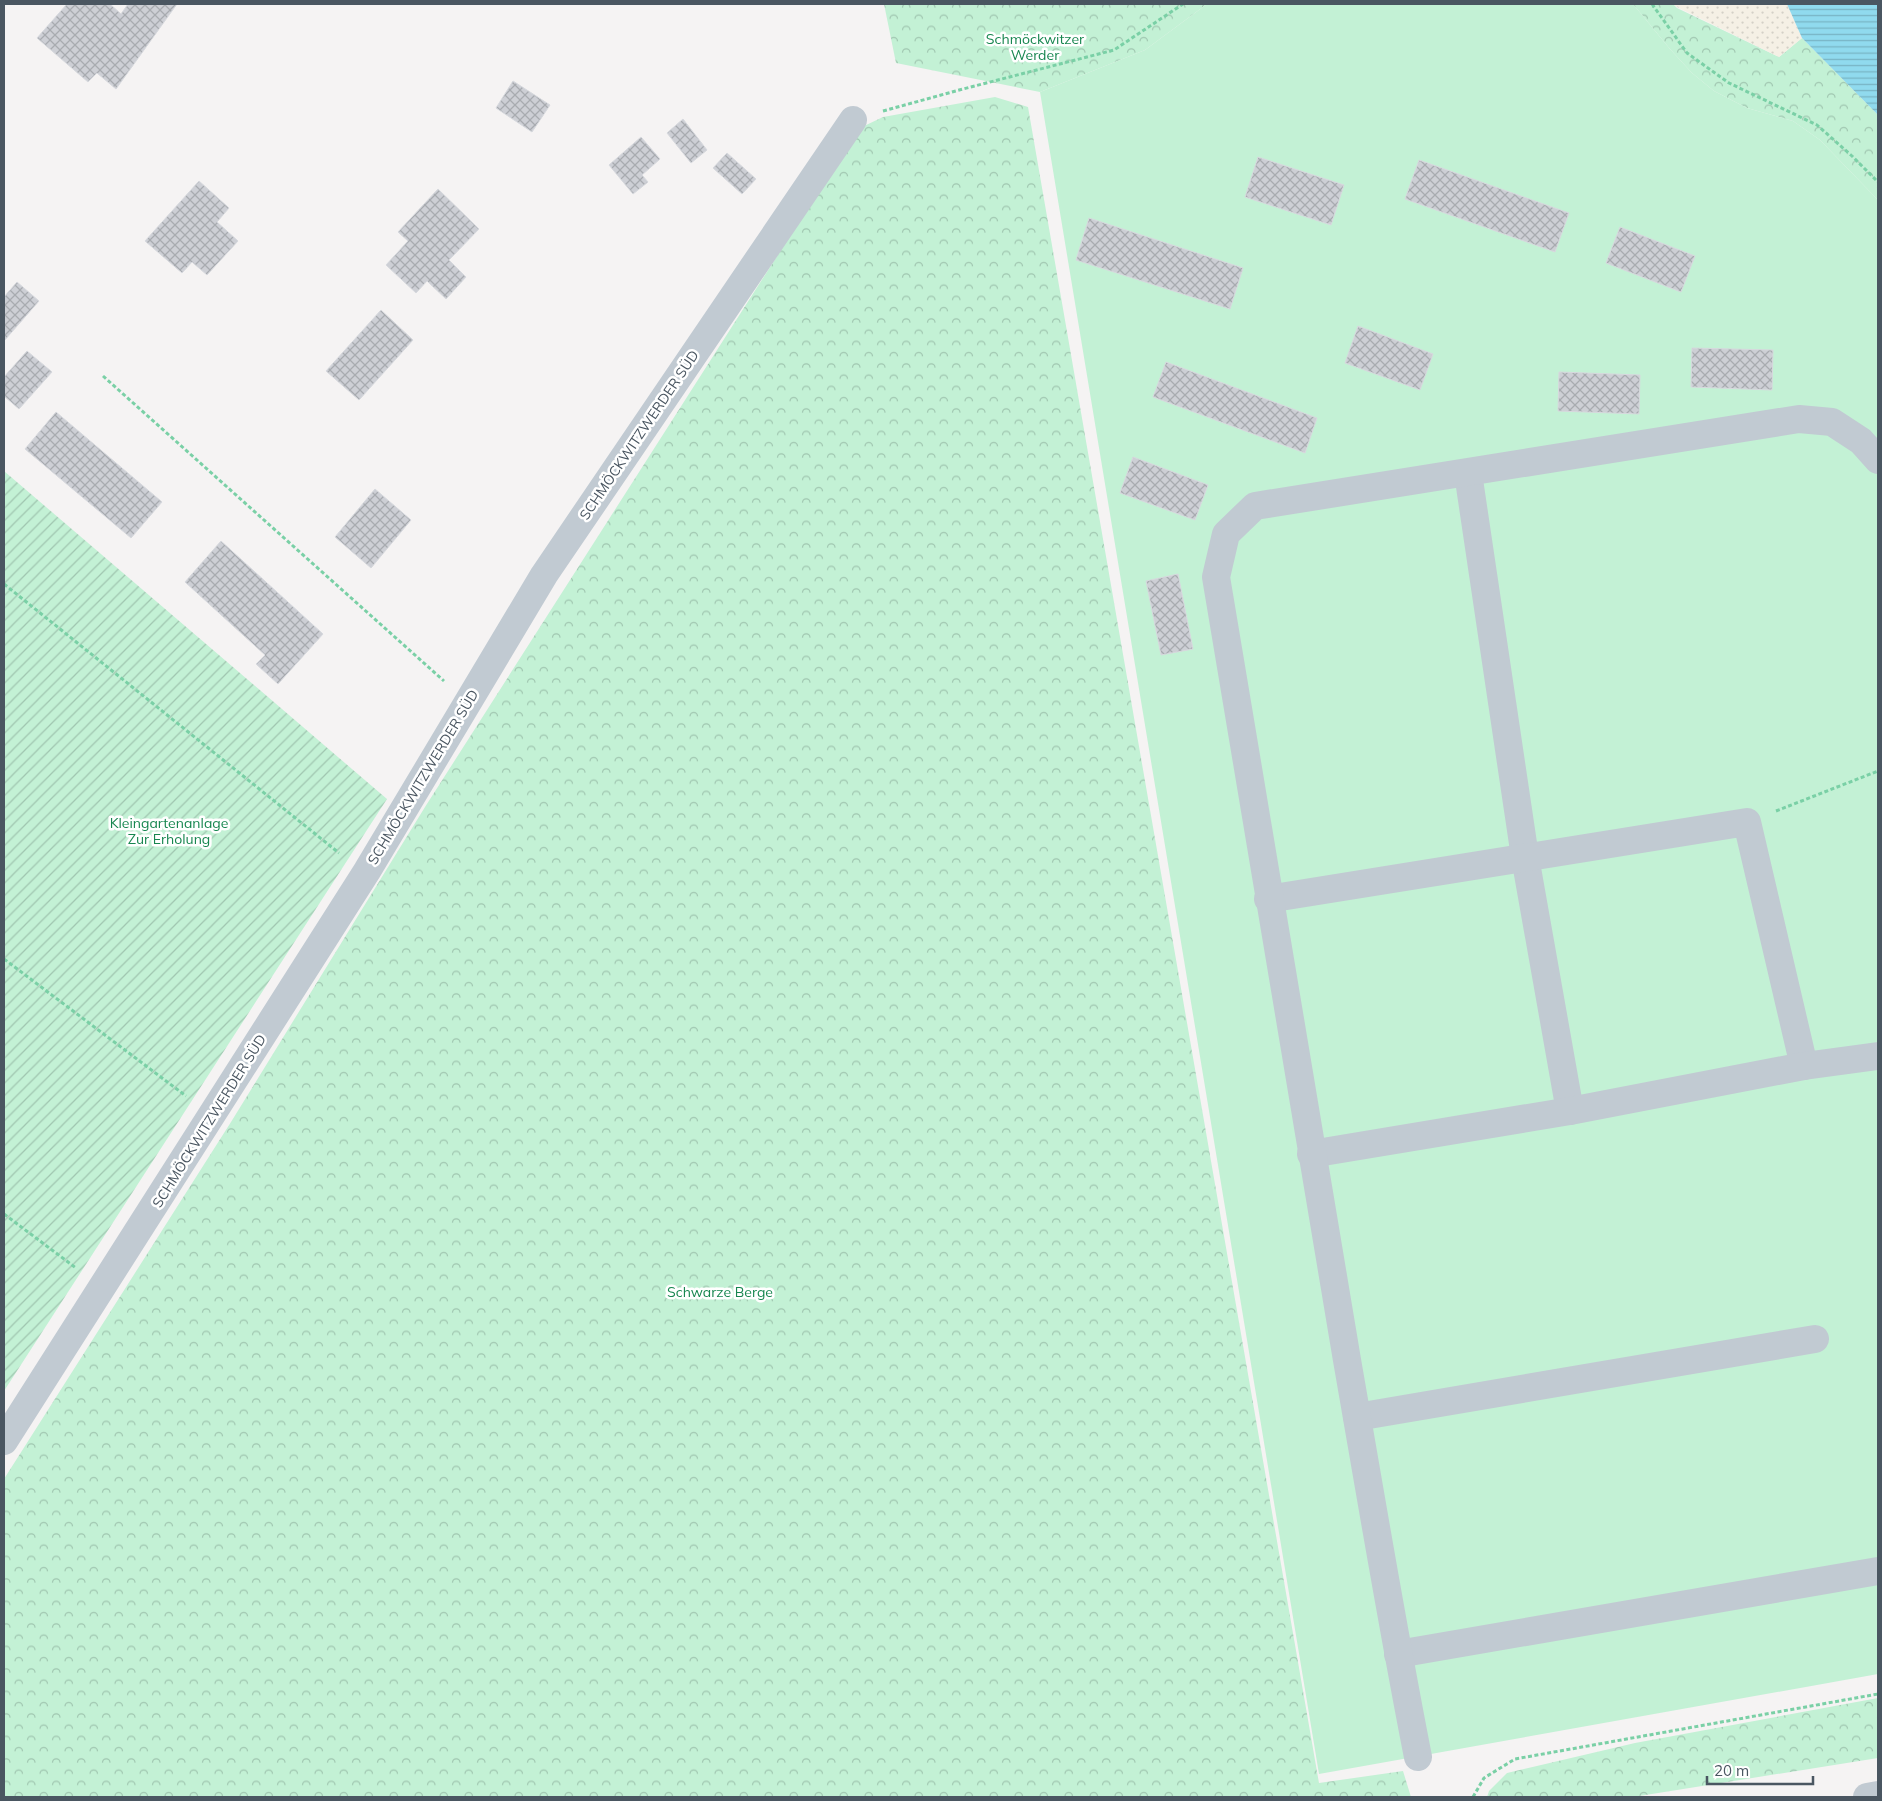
<svg xmlns="http://www.w3.org/2000/svg" width="1882" height="1801" viewBox="0 0 1882 1801" font-family="Mulish,sans-serif">
<style>
.forest{fill:url(#forest-crowns)}
.sand{fill:url(#sand-dots)}
.park{fill:#c3f1d5}
.garden{fill:url(#garden-furrows)}
.water{fill:url(#water-rules)}
.building{fill:url(#building-cross-hatch);stroke:#d7d9de}
.lines{fill:none;stroke-linecap:round;stroke-linejoin:round}
.path{stroke:#7ad0a6;stroke-width:3;stroke-dasharray:4 2.5;stroke-linecap:butt}
.minor{stroke:#c1cad2;stroke-width:28}
.labels{text-anchor:middle;dominant-baseline:central;stroke-width:5;stroke-linejoin:round;paint-order:stroke}
.park-label{font-size:14px;fill:#17864f;stroke:#fff}
.street-label{font-size:14px;fill:#4a5661;stroke:#fff}
</style>
<defs>
<pattern id="forest-crowns" width="20" height="18" patternUnits="userSpaceOnUse" patternTransform="scale(1.25)"><rect width="20" height="18" fill="#c3f1d5"/><path d="M2 6a3 3 0 1 1 6 0M12 15a3 3 0 1 1 6 0" fill="none" stroke="#a0c6b0"/></pattern>
<pattern id="sand-dots" width="8" height="8" patternUnits="userSpaceOnUse" patternTransform="scale(1.25)"><rect width="8" height="8" fill="#f5f0e5"/><path d="M2 2h.1M6 6h.1" fill="none" stroke="#d4d0c7" stroke-width="1.8" stroke-linecap="round"/></pattern>
<pattern id="garden-furrows" width="10" height="10" patternUnits="userSpaceOnUse" patternTransform="scale(1.25)"><rect width="10" height="10" fill="#c3f1d5"/><path d="M-1 1l2-2M0 10L10 0M9 11l2-2" fill="none" stroke="#a0c6b0"/></pattern>
<pattern id="water-rules" width="6" height="5" patternUnits="userSpaceOnUse" patternTransform="scale(1.25)"><rect width="6" height="5" fill="#90daee"/><path d="M0 2.5h6" fill="none" stroke="#78b4c4"/></pattern>
<pattern id="building-cross-hatch" width="8" height="8" patternUnits="userSpaceOnUse" patternTransform="scale(1.25)"><rect width="8" height="8" fill="#cdcfd5"/><path d="M0 0l8 8M0 8l8-8" fill="none" stroke="#a8abb0"/></pattern>
</defs>
<rect width="100%" height="100%" fill="#f5f3f3"/>
<g class="forest">
<path d="M884,4H1207L1145,50L1040,92L896,63Z"/>
<path d="M1633,4H1673L1677,8L1779,57L1802,38L1878,115V200L1820,140L1793,121L1747,108L1714,91L1692,73L1670,49Z"/>
<path d="M995,97L1028,107L1319,1783L1403,1771L1411,1797H4V1479L231,1122L425,807L818,192L862,127L883,117Z"/>
<path d="M1878,1698V1758L1633,1797H1487L1489,1791L1507,1773L1635,1743Z"/>
</g>
<path class="sand" d="M1673,4H1787L1802,38L1779,57L1677,7Z"/>
<path class="park" d="M1207,4H1633L1670,49L1692,73L1714,91L1747,108L1793,121L1820,140L1878,200V1674L1319,1774L1040,92L1145,50Z"/>
<path class="garden" d="M4,471L387,799L4,1391Z"/>
<path class="water" d="M1787,4H1878V115L1802,38Z"/>
<g class="building">
<path d="M67,4H110L121,14L128,4H177L116,89L97,73L88,82L37,38Z"/>
<path d="M513,81L550,105L532,132L496,108Z"/>
<path d="M683,119L707,150L691,163L667,133Z"/>
<path d="M641,137L660,159L642,175L648,182L633,194L609,165Z"/>
<path d="M727,153L756,179L742,194L713,168Z"/>
<path d="M1258,157L1344,185L1331,225L1245,197Z"/>
<path d="M1419,160L1569,213L1555,252L1405,199Z"/>
<path d="M199,181L229,208L217,222L238,241L207,275L192,262L182,273L145,241Z"/>
<path d="M438,189L479,229L449,260L466,277L446,299L427,281L416,293L386,265L408,241L398,232Z"/>
<path d="M1089,218L1243,268L1230,309L1076,260Z"/>
<path d="M1620,227L1695,256L1681,292L1606,263Z"/>
<path d="M17,282L39,301L4,341V297Z"/>
<path d="M381,310L413,340L359,400L326,371Z"/>
<path d="M1358,326L1433,354L1420,390L1345,363Z"/>
<path d="M1692,348L1773,350L1772,390L1691,387Z"/>
<path d="M27,351L52,372L19,409L4,396V377Z"/>
<path d="M1166,362L1317,418L1305,453L1153,397Z"/>
<path d="M1559,372L1640,375L1639,414L1558,411Z"/>
<path d="M56,412L162,502L131,538L25,449Z"/>
<path d="M1133,457L1208,485L1195,520L1120,493Z"/>
<path d="M375,489L411,520L371,568L335,537Z"/>
<path d="M221,541L323,634L278,684L256,664L265,655L185,582Z"/>
<path d="M1178,574L1193,649L1161,655L1146,581Z"/>
</g>
<g class="lines">
<g class="path">
<path d="M1652,4L1687,53L1729,83L1817,125L1852,156L1878,182"/>
<path d="M883,111L963,89L1114,50L1183,4"/>
<path d="M103,376L444,681"/>
<path d="M4,584L339,853"/>
<path d="M1776,811L1878,771"/>
<path d="M4,959L186,1096"/>
<path d="M4,1214L76,1268"/>
<path d="M1473,1797L1484,1778L1515,1759L1878,1694"/>
</g>
<g class="minor">
<path d="M1468,473L1525,857L1570,1111"/>
<path d="M1268,899L1747,822L1804,1066"/>
<path d="M1311,1154L1570,1111L1804,1066L1878,1056"/>
<path d="M1357,1417L1815,1339"/>
<path d="M4,1441L367,871L544,575L853,120"/>
<path d="M1398,1654L1878,1571"/>
<path d="M1418,1757C1392,1625 1370,1492 1347,1360C1302,1099 1258,838 1216,577L1226,534L1255,506L1799,419L1832,422L1861,441L1878,460"/>
<path d="M1867,1797L1878,1795"/>
</g>
</g>
<g class="labels">
<g class="park-label">
<text x="1035" y="39">Schmöckwitzer<tspan x="1035" dy="16">Werder</tspan></text>
<text x="169" y="823">Kleingartenanlage<tspan x="169" dy="16">Zur Erholung</tspan></text>
<text x="720" y="1292">Schwarze Berge</text>
</g>
<g class="street-label">
<text transform="translate(639 435) rotate(-56)">SCHMÖCKWITZWERDER SÜD</text>
<text transform="translate(423 777) rotate(-59)">SCHMÖCKWITZWERDER SÜD</text>
<text transform="translate(209 1121) rotate(-58)">SCHMÖCKWITZWERDER SÜD</text>
</g>
</g>
<rect width="1882" height="1801" fill="none" stroke="#4a5661" stroke-width="10"/>
<path d="M1707 1776v8h106v-8" fill="none" stroke="#4a5661" stroke-width="2.5"/>
<text x="1714" y="1776" font-size="15" fill="#4a5661" stroke="#ffffff" stroke-width="4" paint-order="stroke">20 m</text>
</svg>
